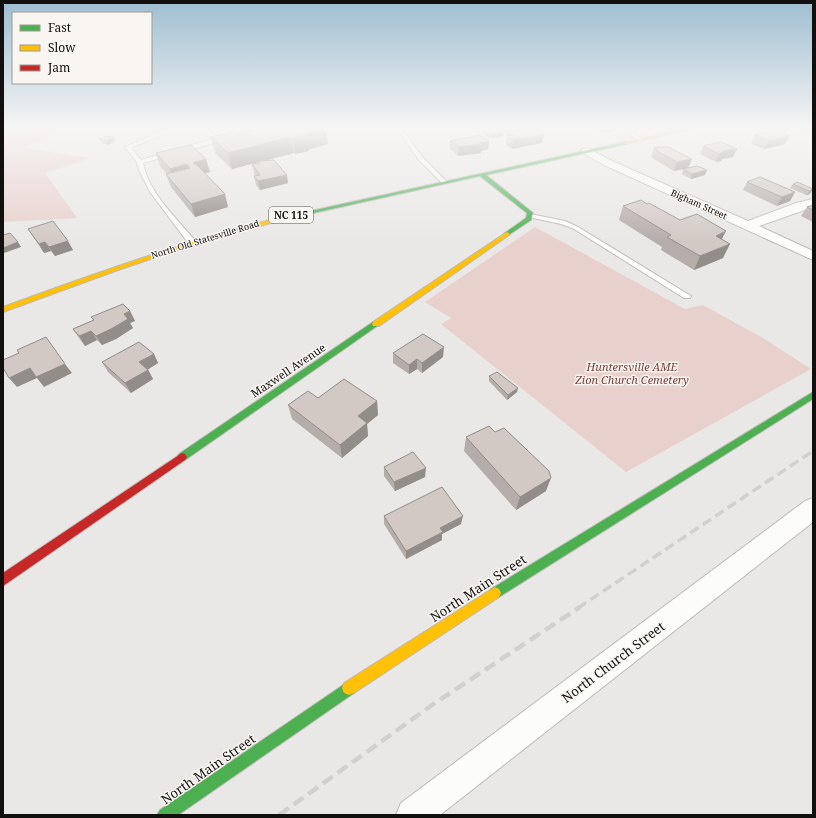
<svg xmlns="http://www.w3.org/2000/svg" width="816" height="818" viewBox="0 0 816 818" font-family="'Noto Serif',serif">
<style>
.green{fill:#e8d0cd}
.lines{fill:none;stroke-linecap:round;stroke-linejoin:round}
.lane-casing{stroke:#bdbbb9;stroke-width:2}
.street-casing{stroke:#bdbbb9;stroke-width:2}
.fast-casing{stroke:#bdbbb9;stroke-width:2}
.slow-casing{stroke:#bdbbb9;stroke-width:2}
.jam-casing{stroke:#bdbbb9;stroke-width:2}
.lane{fill:#fcfcfb;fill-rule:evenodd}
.street{fill:#fcfcfb;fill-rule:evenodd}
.fast{fill:#4caf50;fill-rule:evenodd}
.slow{fill:#ffc107;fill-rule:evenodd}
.jam{fill:#c62828;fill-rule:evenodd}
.rail-far1{stroke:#d0d0d0;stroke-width:3.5;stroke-dasharray:10 5;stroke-linecap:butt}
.rail{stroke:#d0d0d0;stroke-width:4.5;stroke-dasharray:12 6;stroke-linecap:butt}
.wall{fill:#b5ada9}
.shaded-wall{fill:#938d89}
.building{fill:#d2c9c4;stroke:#938d89}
.labels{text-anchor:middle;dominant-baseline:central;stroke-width:3;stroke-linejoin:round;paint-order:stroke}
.far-street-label{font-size:9px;fill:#11100e;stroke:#f9f5f1}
.shield{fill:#f9f5f1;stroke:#575552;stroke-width:1}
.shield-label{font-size:10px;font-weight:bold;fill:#11100e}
.park-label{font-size:11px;font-style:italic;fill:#7b3c36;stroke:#f9f5f1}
.street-label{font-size:11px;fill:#11100e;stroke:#f9f5f1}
.near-street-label{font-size:13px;fill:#11100e;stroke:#f9f5f1}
</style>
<rect width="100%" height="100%" fill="#eae8e6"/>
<g class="green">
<path d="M3,128H70L23,148L91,158L45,173L77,218L3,222Z"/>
<path d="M535,227L685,309L703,305L763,338L811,369L626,472L441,324L451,318L425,302Z"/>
</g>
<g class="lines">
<g class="lane-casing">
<g id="lane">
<path d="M170,128H177L131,148L141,160L219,137L209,128H214L225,136L260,128H268L143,163C149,194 177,218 196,242L192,244H189L150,192L139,170L137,162L125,147Z"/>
<path d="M397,128H401L423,158L446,181V183H442L419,160Z"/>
<path d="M616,128H622L645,140L640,141Z"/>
<path d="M530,214L565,221L578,227L691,296L690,298H684L574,229L561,224L528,217V215Z"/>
</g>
</g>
<g class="street-casing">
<g id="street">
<path d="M587,148L612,161L748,221L796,203L813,199V207L759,226L813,251V260L604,165L583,153L581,151L583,149Z"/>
<path d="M813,498V522L440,815H396L401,803L805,501Z"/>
</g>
</g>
<g class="fast-casing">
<g id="fast">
<path d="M625,142L627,143V144L486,175L533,213L531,220L507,236L504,234L505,233L526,218L527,213L480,176L309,214L306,212Z"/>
<path d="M373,322H379L380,324L185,460L182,461L179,460L177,457L179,454Z"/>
<path d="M813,392V399L499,597L495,599L491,597L489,593L491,589Z"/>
<path d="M349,681L354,683L356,688L354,693L178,815H157L160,810Z"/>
</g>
</g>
<g class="slow-casing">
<g id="slow">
<path d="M690,128H697L625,144L623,143Z"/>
<path d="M309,210L311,211V213L271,223L195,244L118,270L3,312V307C104,270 204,235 309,210Z"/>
<path d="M507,232L510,234L509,235L379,326H373L372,324L373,322Z"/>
<path d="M495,587L499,589L501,593L499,597L354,693L349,695L344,693L342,688L344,683Z"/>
</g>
</g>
<g class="jam-casing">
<path id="jam" d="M182,453L185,454L187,457L185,460L3,586V573Z"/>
</g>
<use href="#lane" class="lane"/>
<use href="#street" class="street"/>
<use href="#fast" class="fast"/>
<use href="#slow" class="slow"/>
<use href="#jam" class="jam"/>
<path class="rail-far1" d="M578,608L813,451"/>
<path class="rail" d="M279,815L435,703L580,607"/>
</g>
<g class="wall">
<path d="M244,128H326L328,144L309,149V151L295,154L294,153L264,161L288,183L260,190L256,185L254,176H256L254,173L252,164L259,163V162L232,169L215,153L211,137L238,134L245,133Z"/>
<path d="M591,128H615L614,131L602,133Z"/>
<path d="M805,128H813V135L803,131Z"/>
<path d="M484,129L503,136L489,138L483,134Z"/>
<path d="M507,131L530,132L544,135L542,143L512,149L506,145Z"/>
<path d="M755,135L790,136L785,144L764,149L751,144Z"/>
<path d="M99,139L115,141L108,145L101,143Z"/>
<path d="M450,141H489L488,149L481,151V153L458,156L450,149Z"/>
<path d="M703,146L733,157L722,159L721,161L716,162L700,154Z"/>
<path d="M654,147L692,159L688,168L674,171L652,158V156H651Z"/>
<path d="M156,153L210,172L205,173L228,207L195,217L171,187L166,174H167L160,166Z"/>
<path d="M683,169L705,175L691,179L682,174Z"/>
<path d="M747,182L795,192L790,201L777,206L743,190Z"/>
<path d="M793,184L813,189L810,194L806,195L790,188Z"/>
<path d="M813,205V222L801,216L807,207Z"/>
<path d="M623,206L680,220L722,239L723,258L694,270L661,250L662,247L619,220Z"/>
<path d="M28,229L73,250L55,256L51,251L44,253Z"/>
<path d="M130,311L135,321L130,323L133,328L116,339L102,345L97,340L85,346L79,338L73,329L93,320L91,317Z"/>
<path d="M393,353L443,357L422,373L417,369L409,374L393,363Z"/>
<path d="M154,354L158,363L148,369L153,379L131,393L108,372L102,362Z"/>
<path d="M489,376L517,392L507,400L489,381Z"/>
<path d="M318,398L377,401L378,415L367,424L368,436L342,458L292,419L288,405Z"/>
<path d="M466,437L546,491L516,510L464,451Z"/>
<path d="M384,467L425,477L395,491L384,476Z"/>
<path d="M384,516L461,524L442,534V540L406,559L384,524Z"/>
</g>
<g class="shaded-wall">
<path d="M326,128L328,144L309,149V151L295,154L293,138L305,134Z"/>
<path d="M612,128H615L614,131L602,133L603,129Z"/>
<path d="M504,132L503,136L489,138L490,134Z"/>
<path d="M544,135L542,143L512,149L513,140Z"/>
<path d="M790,136L785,144L764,149L769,141Z"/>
<path d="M114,137L115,141L108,145L106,141Z"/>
<path d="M291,137L294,153L232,169L228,153Z"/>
<path d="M489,141L488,149L481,151V153L458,156L459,147Z"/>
<path d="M737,149L733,157L722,159L721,161L716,162L719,154L723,151Z"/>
<path d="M206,159L210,172L197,175L193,163Z"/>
<path d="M692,159L688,168L674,171L677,162Z"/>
<path d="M187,164L191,177L174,181L170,169Z"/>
<path d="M707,170L705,175L691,179L692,174Z"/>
<path d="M287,175L288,183L260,190L258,181Z"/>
<path d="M813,189L810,194L806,195L809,191Z"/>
<path d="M795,192L790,201L777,206L782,197Z"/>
<path d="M225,194L228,207L195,217L191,204Z"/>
<path d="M726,231L719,245L716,236Z"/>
<path d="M68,241L73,250L55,256L49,247Z"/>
<path d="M18,242L21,247L4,253L3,252V248Z"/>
<path d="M45,242L51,251L44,253L39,244Z"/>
<path d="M730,244L723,258L694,270L700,256Z"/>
<path d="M130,311L135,321L130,323L133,328L116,339L102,345L96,336L124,314Z"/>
<path d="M91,331L97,340L85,346L79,336Z"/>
<path d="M444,347L443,357L422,373V363Z"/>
<path d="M154,354L158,363L144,372L139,362Z"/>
<path d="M417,359V369L409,374V365Z"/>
<path d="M65,364L72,373L44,387L37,378L17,387L9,378L30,368Z"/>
<path d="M148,370L153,379L131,393L125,383Z"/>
<path d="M518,388L517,392L507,400L508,395Z"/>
<path d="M377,401L378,415L367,424L368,436L342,458L340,445L358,416Z"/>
<path d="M426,468L425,477L395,491L394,482Z"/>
<path d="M551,478L546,491L516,510L520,497Z"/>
<path d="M463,516L461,524L442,534V540L406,559V551L440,528Z"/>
</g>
<g class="building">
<path d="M250,128H326L305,134L307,135L293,138L291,137L228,153L211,137L234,131L238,134L254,131Z"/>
<path d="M495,128H498L504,132L490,134L484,129Z"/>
<path d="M600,128H612L603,129Z"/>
<path d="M807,128H813V130Z"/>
<path d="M525,129L530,132L537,130L544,135L513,140L507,136L513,135L507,131Z"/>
<path d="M776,131L790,136L769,141L755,135Z"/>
<path d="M480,135L489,141L480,143L481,144L459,147L450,141Z"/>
<path d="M107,136L114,137L106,141L99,139Z"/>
<path d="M721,142L737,149L723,151L725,152L719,154L703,146Z"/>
<path d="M191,145L206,159L193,163L198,166L225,194L191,204L166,174L190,168L187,164L170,169L156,153Z"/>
<path d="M654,147H668L692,159L677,162L655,150L657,149Z"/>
<path d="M274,160L287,175L258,181L254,176L260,175L252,164L260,163L259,161Z"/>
<path d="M697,166L707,170L692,174L683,169Z"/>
<path d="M760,177L795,192L782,197L747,182Z"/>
<path d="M797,182L813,189L809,191L793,184Z"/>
<path d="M641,200L647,204L649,203L680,220L697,214L726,231L716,236L730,244L700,256L667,237L671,235L623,206Z"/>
<path d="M813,205V210L807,207Z"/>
<path d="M53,221L68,241L49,247L45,242L39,244L28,229Z"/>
<path d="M10,233L18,242L3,248V235Z"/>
<path d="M123,304L130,311L124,314L128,319L111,329L96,336L91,331L79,336L73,329L94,320L91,317Z"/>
<path d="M423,334L444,347L422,363L417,359L409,365L393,353Z"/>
<path d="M46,337L65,364L36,377L30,368L9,378L3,368V360L19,353L17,350Z"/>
<path d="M139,342L154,354L139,362L148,370L125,383L102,362Z"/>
<path d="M497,372L518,388L508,395L489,376Z"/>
<path d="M344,379L377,401L358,416L367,423L340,445L288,405L308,391L318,398Z"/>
<path d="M489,426L495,432L504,428L549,471L551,478L520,497L466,437Z"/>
<path d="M413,452L426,468L394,482L384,467Z"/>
<path d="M442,487L463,516L440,528L443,532L406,551L384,516Z"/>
</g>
<linearGradient id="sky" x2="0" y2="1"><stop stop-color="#9ebed1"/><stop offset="0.53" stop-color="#f6f5f4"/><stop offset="1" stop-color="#f6f5f4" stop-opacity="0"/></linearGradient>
<rect width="816" height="242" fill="url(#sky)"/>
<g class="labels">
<g class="far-street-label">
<text transform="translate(699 204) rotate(24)">Bigham Street</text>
<text transform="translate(205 239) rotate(-17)">North Old Statesville Road</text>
</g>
<rect class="shield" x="269" y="207" width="44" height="16" rx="3"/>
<g class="shield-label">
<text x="291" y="215">NC 115</text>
</g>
<g class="park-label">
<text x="632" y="366">Huntersville AME<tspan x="632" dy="13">Zion Church Cemetery</tspan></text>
</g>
<g class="street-label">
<text transform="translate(288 370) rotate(-34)">Maxwell Avenue</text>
</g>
<g class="near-street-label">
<text transform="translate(478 588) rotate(-33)">North Main Street</text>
<text transform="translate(613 662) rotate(-37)">North Church Street</text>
<text transform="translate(208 769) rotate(-35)">North Main Street</text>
</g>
</g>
<rect width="816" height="818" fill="none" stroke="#11100e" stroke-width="8"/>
<rect x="12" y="12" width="140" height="72" fill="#f9f5f1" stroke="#9c9996"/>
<rect x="20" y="25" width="20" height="6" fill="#4caf50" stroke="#9c9996"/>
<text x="48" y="32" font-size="12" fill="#11100e">Fast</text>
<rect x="20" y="45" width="20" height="6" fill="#ffc107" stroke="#9c9996"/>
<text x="48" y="52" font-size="12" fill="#11100e">Slow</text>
<rect x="20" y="65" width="20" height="6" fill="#c62828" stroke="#9c9996"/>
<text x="48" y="72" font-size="12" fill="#11100e">Jam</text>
</svg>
